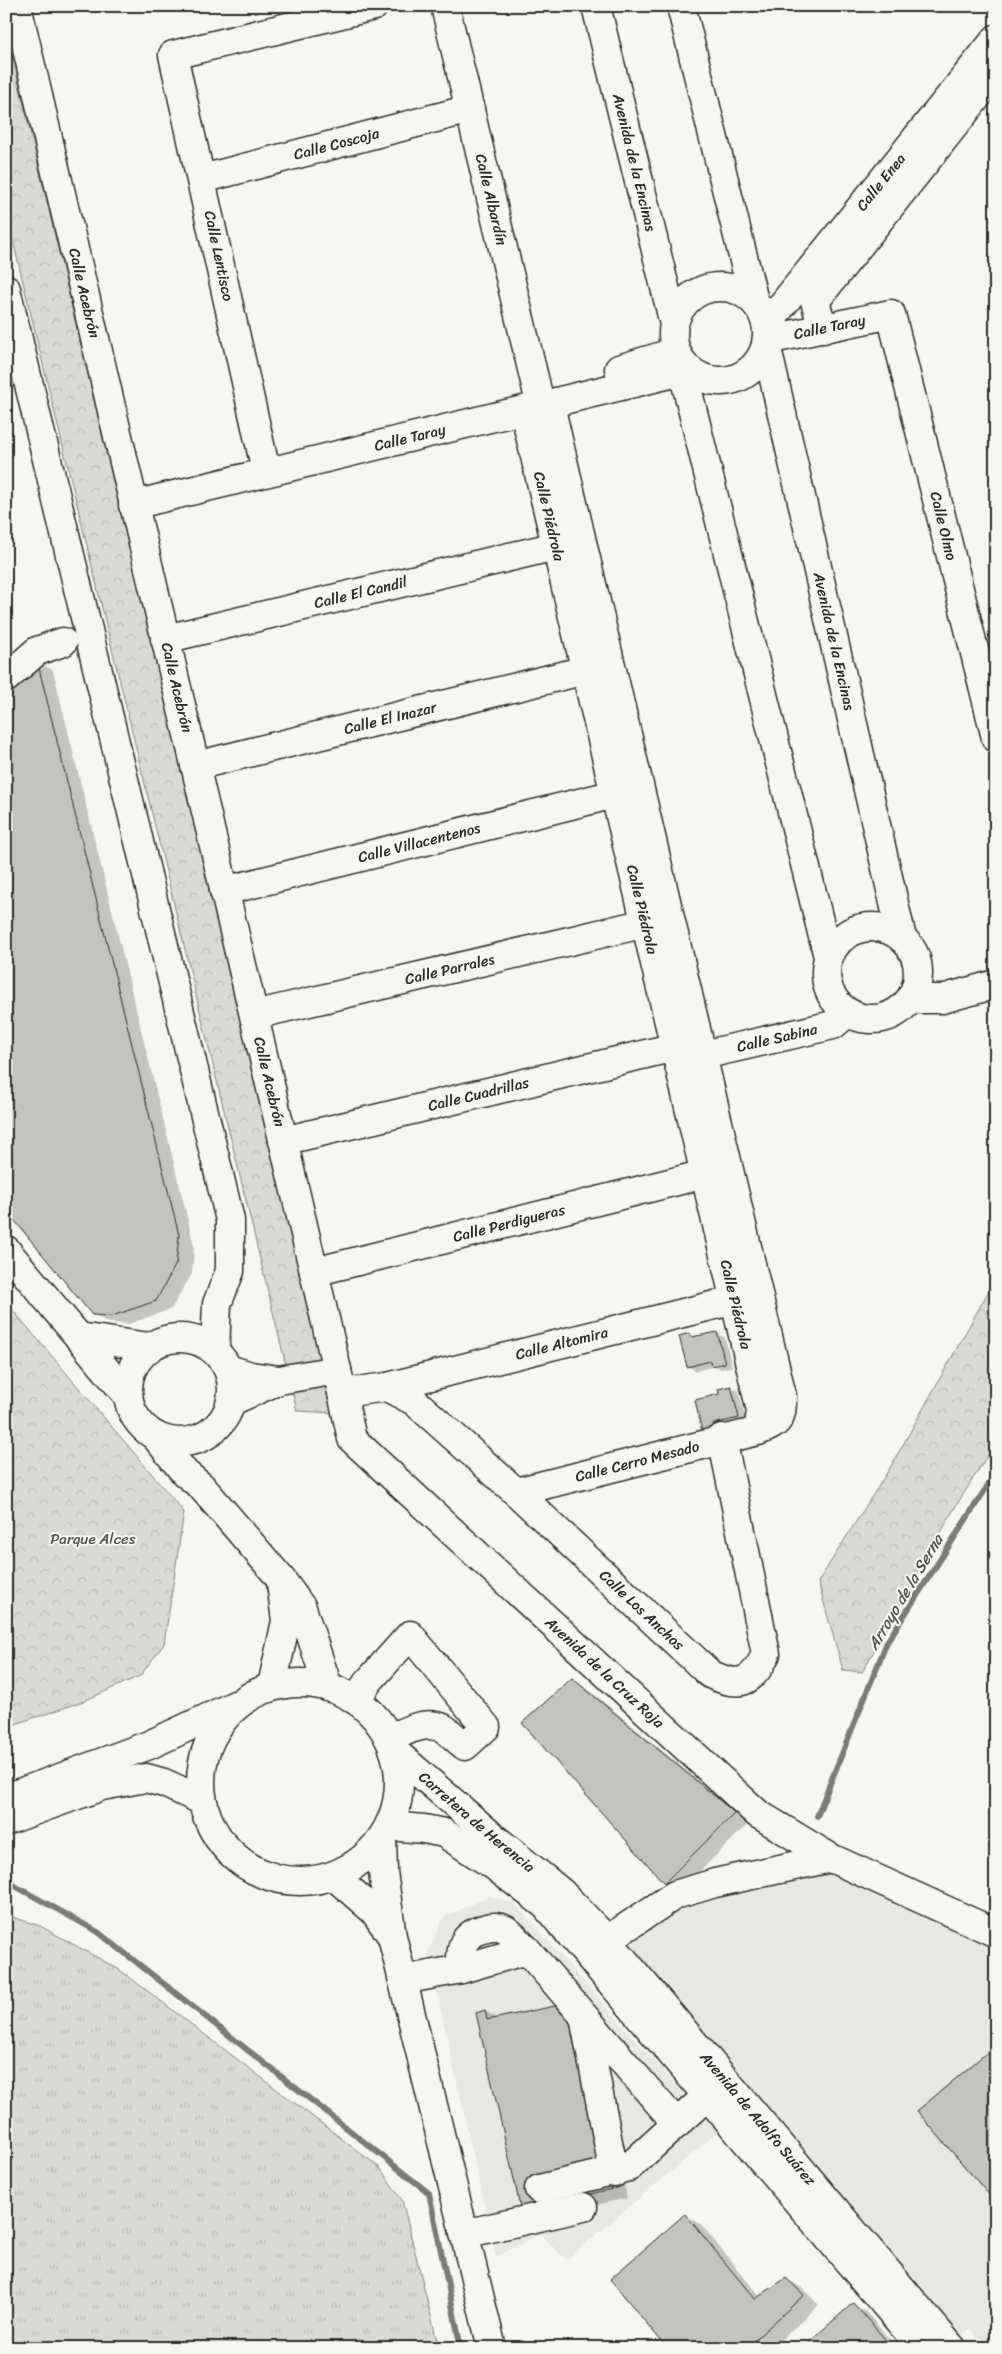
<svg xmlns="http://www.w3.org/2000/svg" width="1002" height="2354" viewBox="0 0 1002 2354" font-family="Sriracha,sans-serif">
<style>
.built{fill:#e7e7e3}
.grass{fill:url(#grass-tufts);stroke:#828280}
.forest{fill:url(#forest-crowns);stroke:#828280}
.shadow{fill:#0003}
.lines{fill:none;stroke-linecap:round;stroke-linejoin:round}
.stream{stroke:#7a7a78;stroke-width:6}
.building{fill:#c3c3c0;stroke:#2b2b2b}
.minor-casing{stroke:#2b2b2b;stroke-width:31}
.major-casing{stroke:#2b2b2b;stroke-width:31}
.minor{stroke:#f6f6f2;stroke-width:28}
.major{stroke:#f6f6f2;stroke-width:28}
.labels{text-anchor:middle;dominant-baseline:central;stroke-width:4;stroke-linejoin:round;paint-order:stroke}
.street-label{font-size:15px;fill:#2b2b2b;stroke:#f6f6f2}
.park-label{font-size:15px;fill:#565656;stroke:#f6f6f2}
.water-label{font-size:16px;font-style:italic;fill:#525251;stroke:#f6f6f2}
</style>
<defs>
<pattern id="grass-tufts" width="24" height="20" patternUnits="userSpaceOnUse" patternTransform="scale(1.25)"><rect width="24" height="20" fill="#d9d9d5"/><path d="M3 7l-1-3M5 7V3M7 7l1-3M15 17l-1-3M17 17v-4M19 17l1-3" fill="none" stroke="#babab7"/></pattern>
<pattern id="forest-crowns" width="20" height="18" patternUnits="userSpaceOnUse" patternTransform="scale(1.25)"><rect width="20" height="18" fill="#d9d9d5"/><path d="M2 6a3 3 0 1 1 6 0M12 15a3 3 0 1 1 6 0" fill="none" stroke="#babab7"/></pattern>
</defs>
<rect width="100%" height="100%" fill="#f6f6f2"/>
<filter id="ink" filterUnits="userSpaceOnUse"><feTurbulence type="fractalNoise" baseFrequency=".02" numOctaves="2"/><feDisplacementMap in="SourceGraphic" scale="10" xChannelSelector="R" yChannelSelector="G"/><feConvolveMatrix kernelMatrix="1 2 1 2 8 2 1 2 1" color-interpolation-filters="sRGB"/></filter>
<g filter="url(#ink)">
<g class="built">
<path d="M831,1868L996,1942V2348H986L970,2329L959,2337L624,1947L701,1898Z"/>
<path d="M489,1896L514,1903L718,2132L566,2260L540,2234L496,2257L428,1952L444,1917Z"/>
</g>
<path class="grass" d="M6,1915L40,1926L120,1970L380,2168L402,2200L439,2348H6Z"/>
<g class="forest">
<path d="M6,29L334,1413L297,1411L6,212Z"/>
<path d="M996,1278V1442L954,1509L862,1672L843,1670L818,1582L890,1468Z"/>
<path d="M6,1302L184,1512L164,1644L140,1676L79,1703L6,1727Z"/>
</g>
<g class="shadow">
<path d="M37,662L53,670L194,1245L192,1274L171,1309L129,1324L109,1323L92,1314Z"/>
<path d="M717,1333L725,1338L732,1367L721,1369L715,1366L696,1371L688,1366L689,1334L696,1338Z"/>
<path d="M731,1387L739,1391L746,1422L703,1431L720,1395Z"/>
<path d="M573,1680L588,1689L749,1823L680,1891L665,1882L524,1723Z"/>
<path d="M555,2007L571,2016L590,2037L627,2198L538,2218L485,2011L498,2019Z"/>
<path d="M685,2215L701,2224L760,2297L786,2279L802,2288L819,2305L772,2348H669Z"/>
<path d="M854,2305L865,2311L897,2348H815Z"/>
</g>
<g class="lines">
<g class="stream">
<path d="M817,1816L887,1642L996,1473"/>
<path d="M6,1881L98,1932L429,2193L461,2348"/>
</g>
</g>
<g class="building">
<path d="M37,660L179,1235L176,1264L156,1301L112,1316L92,1315L6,1210V688Z"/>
<path d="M717,1332L725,1363L712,1366L710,1361L687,1367L679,1336L690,1333L692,1337Z"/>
<path d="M731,1386L739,1418L713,1424L714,1428L702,1432L695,1400L719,1394L718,1389Z"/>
<path d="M572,1678L735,1813L664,1883L522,1723Z"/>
<path d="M555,2006L575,2027L612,2189L521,2210L476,2013L485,2010L487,2020Z"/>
<path d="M996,2045V2203L917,2111Z"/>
<path d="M685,2214L755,2299L786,2278L804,2295L746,2348H667L610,2279Z"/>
<path d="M853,2303L891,2346L814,2348L809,2342Z"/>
</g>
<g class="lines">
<g class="minor-casing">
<g id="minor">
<path id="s1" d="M17,6L337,1370"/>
<path id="s2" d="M445,6L541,407L528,427L761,1411L758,1431"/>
<path id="s3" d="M596,6L673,320"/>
<path d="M681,6L754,301"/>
<path id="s4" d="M202,179L470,109"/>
<circle cx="720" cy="334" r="47"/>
<path id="s5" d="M767,324L996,39"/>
<path d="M823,329L815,301L996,73"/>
<path id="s6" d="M767,340L891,314L996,738"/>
<path id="s7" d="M766,344L902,938"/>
<path d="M619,369L675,352"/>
<path d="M689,372L687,388L828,957"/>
<path d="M263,458L173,55L374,6"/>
<path id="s8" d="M133,505L687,370"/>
<path id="s9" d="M165,639L556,546"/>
<path d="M6,678L37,651L63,642"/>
<path id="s10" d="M195,766L586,670"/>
<path id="s11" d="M224,891L615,794"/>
<circle cx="872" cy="973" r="46"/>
<path d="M911,999H942L996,984"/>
<path id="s12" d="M254,1015L646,923"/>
<path id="s13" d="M703,1055L833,1025L847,1013"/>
<path id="s14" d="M283,1141L675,1047"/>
<path d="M6,1250L128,1396"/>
<path id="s15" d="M314,1272L705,1174"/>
<path d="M79,1337L149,1347"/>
<path d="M228,1369L251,1376L279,1380"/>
<path id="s16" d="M387,1387L735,1300"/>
<path id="s17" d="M342,1393L387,1387L414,1401L516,1492L710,1674C739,1688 752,1684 766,1654L722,1438"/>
<path id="s18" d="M232,1401L279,1380L337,1370L352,1439L758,1814L831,1858L996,1933"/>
<path id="s19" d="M516,1492L758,1431C780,1423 782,1419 782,1396L550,405"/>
<path d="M355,1700L368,1682L410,1635L486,1727L465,1746C458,1741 450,1732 443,1728C425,1720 405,1731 389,1739"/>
<path id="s20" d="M394,1751L492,1836L561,1892L607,1940L952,2348"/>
<path d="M6,1798L149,1745L235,1705"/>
<path d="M6,1821L102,1786L146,1778L164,1783L201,1800"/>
<path d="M389,1826L424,1829L444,1833L493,1865L545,1905L922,2348"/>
<path d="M607,1940L675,1895L715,1883L831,1858"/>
<path d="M461,1969C460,1946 462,1934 487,1928C493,1926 501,1927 506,1930C514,1935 520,1944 527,1950L677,2124"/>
<path d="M403,1980L461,1969L527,1950"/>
<path d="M584,2017L614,2173"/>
<path d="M539,2189L629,2167L708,2095"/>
<path d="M464,2234L583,2207"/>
</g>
</g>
<g class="major-casing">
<g id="major">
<path d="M6,289L230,1220V1271L217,1304L215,1350"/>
<circle cx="180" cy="1390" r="52"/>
<path d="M155,1436L185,1473L201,1486L220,1508L281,1579L302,1608L328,1687"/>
<circle cx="300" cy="1782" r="99"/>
<path d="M272,1686L286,1621L281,1583"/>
<path d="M382,1838L383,1872L392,1936L492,2348"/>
<path d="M334,1876L374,1911L391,1935"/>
</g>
</g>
<use href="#minor" class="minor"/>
<use href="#major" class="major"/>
</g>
</g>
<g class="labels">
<g class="street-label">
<text stroke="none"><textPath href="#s4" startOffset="139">Calle Coscoja</textPath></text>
<text stroke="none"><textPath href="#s3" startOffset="161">Avenida de la Encinas</textPath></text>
<text stroke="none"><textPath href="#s5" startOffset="182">Calle Enea</textPath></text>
<text stroke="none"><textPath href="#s2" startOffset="199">Calle Albardín</textPath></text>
<text transform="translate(219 256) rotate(78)">Calle Lentisco</text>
<text stroke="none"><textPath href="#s1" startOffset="295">Calle Acebrón</textPath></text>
<text stroke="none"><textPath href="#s6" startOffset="64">Calle Taray</textPath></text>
<text stroke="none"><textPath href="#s8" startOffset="285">Calle Taray</textPath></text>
<text stroke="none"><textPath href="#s2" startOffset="528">Calle Piédrola</textPath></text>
<text stroke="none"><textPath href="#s6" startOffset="345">Calle Olmo</textPath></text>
<text stroke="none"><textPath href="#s9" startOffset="201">Calle El Candil</textPath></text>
<text stroke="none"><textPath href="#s7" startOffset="305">Avenida de la Encinas</textPath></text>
<text stroke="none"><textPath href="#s1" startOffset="700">Calle Acebrón</textPath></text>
<text stroke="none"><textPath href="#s10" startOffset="201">Calle El Inazar</textPath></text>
<text stroke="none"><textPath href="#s11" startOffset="201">Calle Villacentenos</textPath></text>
<text stroke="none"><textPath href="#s2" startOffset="932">Calle Piédrola</textPath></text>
<text stroke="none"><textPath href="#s12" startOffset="201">Calle Parrales</textPath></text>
<text stroke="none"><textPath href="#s13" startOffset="76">Calle Sabina</textPath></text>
<text stroke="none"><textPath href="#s1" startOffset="1105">Calle Acebrón</textPath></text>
<text stroke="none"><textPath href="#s14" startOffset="201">Calle Cuadrillas</textPath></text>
<text stroke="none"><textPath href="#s15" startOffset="201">Calle Perdigueras</textPath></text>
<text stroke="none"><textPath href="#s2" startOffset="1338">Calle Piédrola</textPath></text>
<text stroke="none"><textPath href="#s16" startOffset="180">Calle Altomira</textPath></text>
<text stroke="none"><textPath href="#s19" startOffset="125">Calle Cerro Mesado</textPath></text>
<text stroke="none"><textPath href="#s17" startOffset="385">Calle Los Anchos</textPath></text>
<text stroke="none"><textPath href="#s18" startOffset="525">Avenida de la Cruz Roja</textPath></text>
<text stroke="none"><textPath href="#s20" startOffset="109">Carretera de Herencia</textPath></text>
<text stroke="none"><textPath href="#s20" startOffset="519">Avenida de Adolfo Suárez</textPath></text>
</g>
<g class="park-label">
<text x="93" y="1539">Parque Alces</text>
</g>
<g class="water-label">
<text transform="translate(905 1592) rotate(-59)">Arroyo de la Serna</text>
</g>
</g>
<rect width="1002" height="2354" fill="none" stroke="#f6f6f2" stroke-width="25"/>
<rect x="12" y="12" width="977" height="2329" fill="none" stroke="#2b2b2b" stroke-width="2" filter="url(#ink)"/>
</svg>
